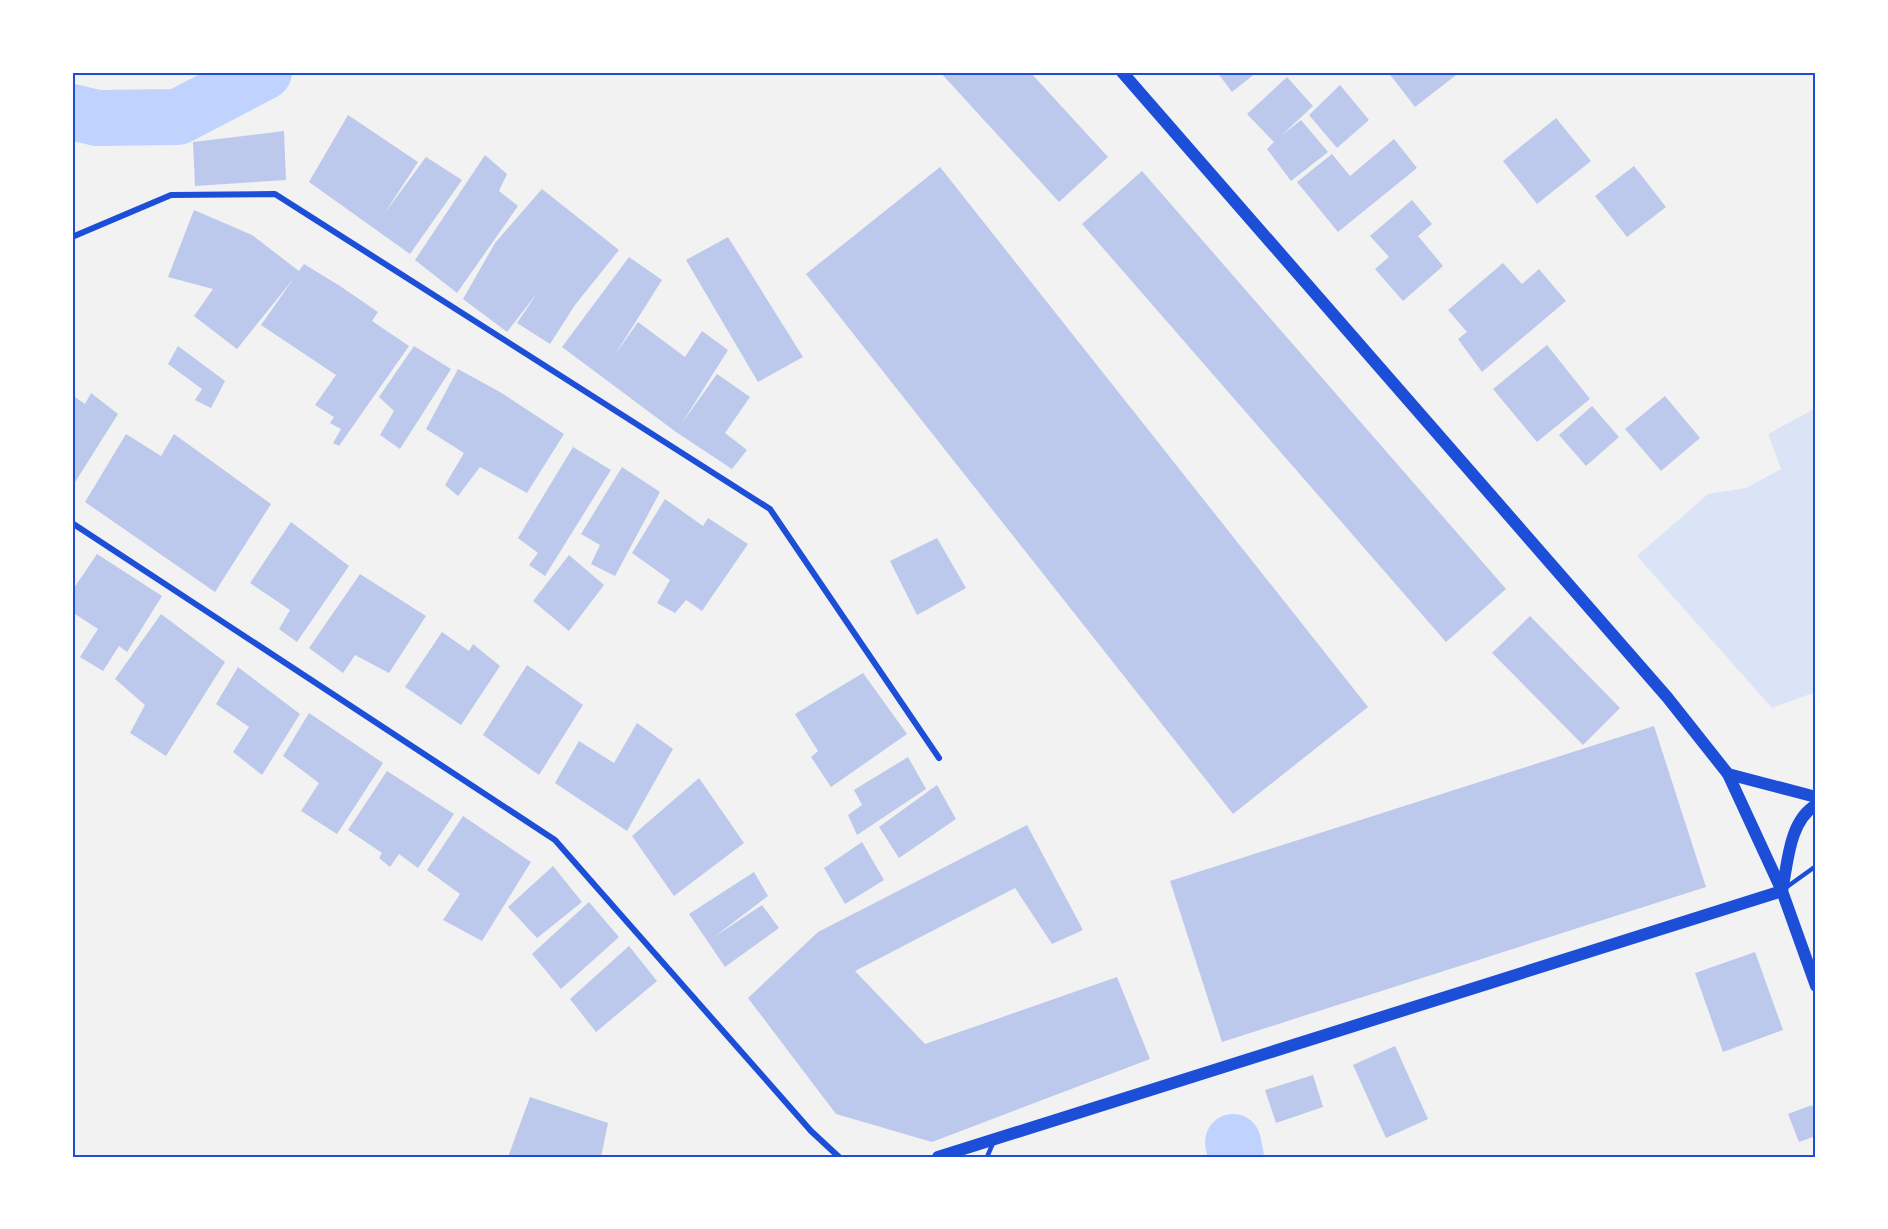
<svg xmlns="http://www.w3.org/2000/svg" width="1888" height="1229" viewBox="0 0 1888 1229" font-family="'Roboto Condensed',sans-serif">
<style>
.green{fill:#dbe4f7}
.lines{fill:none;stroke-linecap:round;stroke-linejoin:round}
.river{stroke:#bfd3fe;stroke-width:56}
.building{fill:#bdc9ec}
.service{stroke:#1d4ed8;stroke-width:4.5}
.minor{stroke:#1d4ed8;stroke-width:6}
.secondary{stroke:#1d4ed8;stroke-width:12}
.neatline{fill:none;stroke:#1d4ed8;stroke-width:2}
</style>
<rect width="100%" height="100%" fill="#f2f2f2"/>
<path class="green" d="M1816,408V692L1772,708L1637,556L1708,494L1746,488L1781,469L1768,434Z"/>
<g class="lines">
<g class="river">
<path d="M72,112L97,118L178,117L264,72"/>
<path d="M1233,1142L1236,1157"/>
</g>
</g>
<g class="building">
<path d="M940,72H1030L1108,157L1059,202Z"/>
<path d="M1217,72H1257L1232,92Z"/>
<path d="M1388,72H1460L1415,107Z"/>
<path d="M1287,77L1313,106L1281,136L1301,120L1328,152L1291,181L1267,149L1274,142L1247,114Z"/>
<path d="M1340,85L1369,120L1337,148L1309,115Z"/>
<path d="M348,115L418,162L384,214L426,157L462,180L410,254L309,182Z"/>
<path d="M1556,118L1591,161L1537,204L1503,161Z"/>
<path d="M284,131L286,180L195,186L193,142Z"/>
<path d="M1394,139L1417,168L1338,232L1297,182L1332,154L1350,176Z"/>
<path d="M485,155L507,174L499,191L518,206L457,293L415,260Z"/>
<path d="M1634,166L1666,207L1627,237L1595,196Z"/>
<path d="M940,167L1368,707L1233,814L806,274Z"/>
<path d="M1142,171L1506,589L1446,642L1082,224Z"/>
<path d="M542,189L619,250L575,305L550,344L517,323L538,292L507,332L463,299L495,243Z"/>
<path d="M1412,200L1432,224L1418,236L1443,266L1403,301L1375,269L1389,257L1370,236Z"/>
<path d="M194,210L252,235L299,271L304,264L340,286L378,312L372,321L409,346L339,446L333,443L341,429L330,423L334,417L315,405L336,375L261,325L294,278L237,349L194,316L213,289L168,277Z"/>
<path d="M728,237L803,357L758,382L686,260Z"/>
<path d="M629,257L662,280L614,356L638,322L685,357L702,331L728,350L682,423L717,374L750,397L725,433L747,450L732,469L676,432L562,347Z"/>
<path d="M1503,263L1522,284L1539,269L1566,301L1482,372L1458,339L1467,332L1448,310Z"/>
<path d="M1547,345L1590,399L1537,442L1493,389Z"/>
<path d="M178,346L225,381L211,408L195,400L202,389L168,364Z"/>
<path d="M414,346L451,369L400,449L380,435L394,411L379,397Z"/>
<path d="M458,369L500,392L564,434L527,493L480,467L458,496L445,485L464,453L426,429Z"/>
<path d="M91,393L118,414L72,487V395L85,404Z"/>
<path d="M1665,396L1700,438L1661,471L1625,429Z"/>
<path d="M1592,406L1619,437L1586,466L1559,435Z"/>
<path d="M126,434L161,456L174,434L271,504L215,592L85,502Z"/>
<path d="M573,447L611,470L545,576L529,565L538,553L518,538Z"/>
<path d="M622,467L660,492L615,576L591,564L600,545L581,534Z"/>
<path d="M665,499L703,526L708,518L748,544L702,611L686,600L675,613L657,603L670,580L632,553Z"/>
<path d="M291,522L349,566L297,642L279,629L290,610L250,583Z"/>
<path d="M937,538L966,588L917,615L890,561Z"/>
<path d="M97,554L162,596L127,652L119,646L103,671L80,657L98,629L72,612V591Z"/>
<path d="M569,555L604,585L569,631L533,601Z"/>
<path d="M360,574L426,616L389,673L355,655L343,673L309,648Z"/>
<path d="M161,614L225,662L166,756L130,733L145,705L115,679Z"/>
<path d="M1530,616L1620,708L1583,745L1492,653Z"/>
<path d="M442,632L469,651L473,644L500,666L461,725L405,687Z"/>
<path d="M527,665L583,705L539,775L483,735Z"/>
<path d="M238,667L300,714L262,775L233,752L249,727L216,704Z"/>
<path d="M863,673L907,734L831,787L811,757L818,751L795,714Z"/>
<path d="M309,713L383,763L337,834L301,811L319,783L283,756Z"/>
<path d="M637,723L673,749L627,831L555,783L579,741L614,763Z"/>
<path d="M1654,726L1706,887L1222,1042L1170,881Z"/>
<path d="M908,757L926,789L857,835L848,815L862,805L854,790Z"/>
<path d="M387,771L454,814L418,868L399,854L390,867L379,858L382,853L348,830Z"/>
<path d="M699,778L744,843L674,896L632,836Z"/>
<path d="M937,785L956,819L899,858L879,827Z"/>
<path d="M463,816L531,862L482,941L443,920L460,894L427,870Z"/>
<path d="M1027,825L1083,930L1052,944L1015,888L855,971L925,1044L1117,977L1150,1059L932,1142L836,1114L748,998L818,932Z"/>
<path d="M862,842L884,880L845,904L824,868Z"/>
<path d="M553,866L582,902L537,938L508,907Z"/>
<path d="M754,872L768,896L714,937L762,905L779,928L725,967L689,914Z"/>
<path d="M589,902L619,937L561,989L532,954Z"/>
<path d="M629,946L657,981L596,1032L570,999Z"/>
<path d="M1755,952L1783,1030L1723,1052L1695,973Z"/>
<path d="M1395,1046L1428,1119L1386,1138L1353,1065Z"/>
<path d="M1313,1075L1323,1107L1276,1123L1265,1090Z"/>
<path d="M530,1097L608,1123L601,1157H508Z"/>
<path d="M1812,1105L1816,1115V1136L1799,1142L1788,1114Z"/>
</g>
<g class="lines">
<g class="service">
<path d="M1784,889L1816,866"/>
<path d="M987,1157L993,1143"/>
</g>
<g class="minor">
<path d="M72,237L171,195L275,194L770,509L939,758"/>
<path d="M72,523L555,840L811,1131L839,1157"/>
</g>
<g class="secondary">
<path d="M1122,72L1667,697L1728,774L1782,891L1816,986"/>
<path d="M1728,774L1816,797"/>
<path d="M1782,891C1788,862 1789,821 1816,805"/>
<path d="M938,1157L1782,891"/>
</g>
</g>
<rect width="1888" height="1229" fill="none" stroke="#ffffff" stroke-width="147"/>
<rect x="74" y="74" width="1740" height="1082" class="neatline"/>
</svg>
